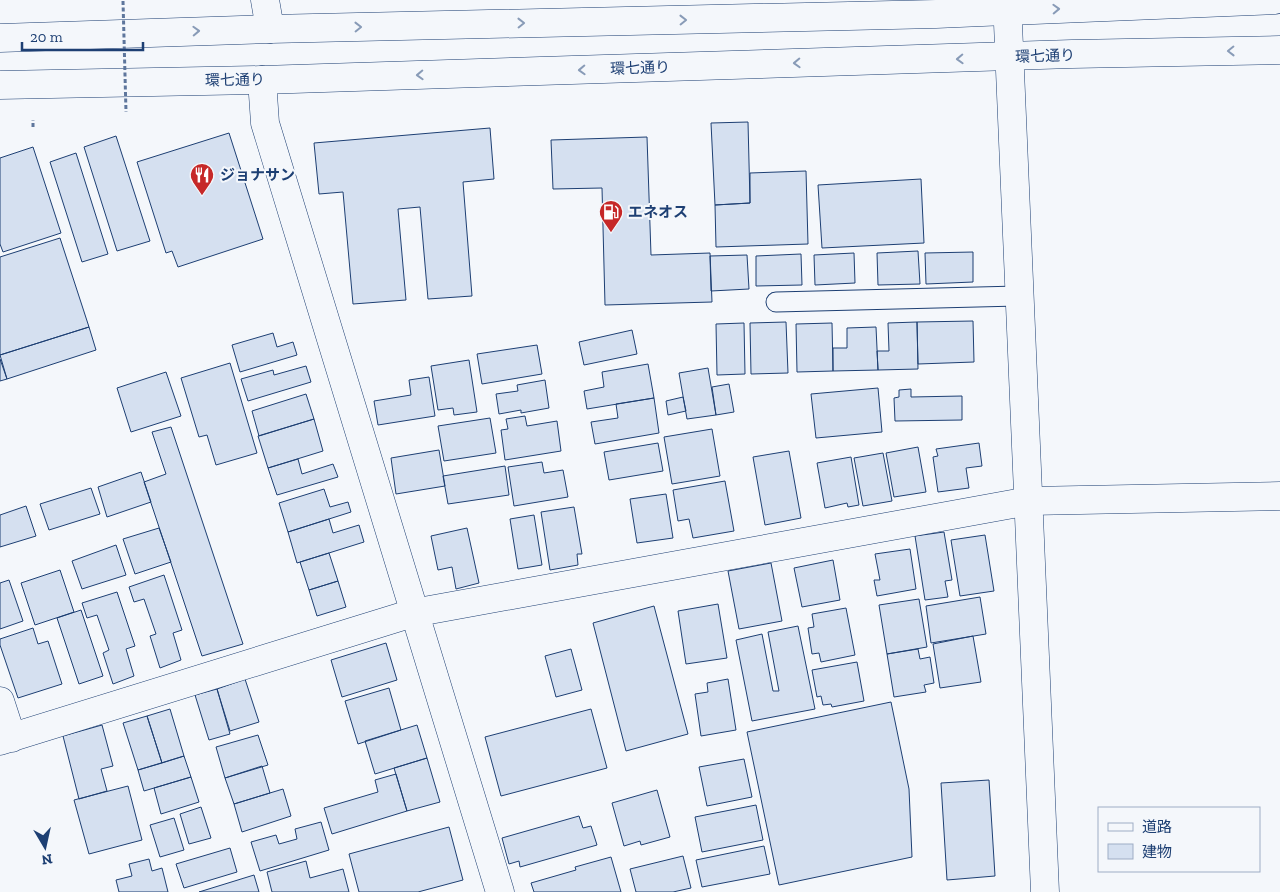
<svg xmlns="http://www.w3.org/2000/svg" width="1280" height="892" viewBox="0 0 1280 892" font-family="'Zilla Slab','Noto Sans JP',serif">
<style>
.building{fill:#d5e0f0;stroke:#1d3f73}
.lines{fill:none;stroke-linecap:round;stroke-linejoin:round}
.lane-casing{stroke:#1d3f73;stroke-width:21}
.street-casing{stroke:#1d3f73;stroke-width:29}
.secondary-casing{stroke:#1d3f73;stroke-width:29}
.primary-casing{stroke:#1d3f73;stroke-width:29}
.path{stroke:#5e769c;stroke-width:3;stroke-dasharray:4 2.5;stroke-linecap:butt}
.lane{stroke:#f4f7fb;stroke-width:19}
.street{stroke:#f4f7fb;stroke-width:28}
.secondary{stroke:#f4f7fb;stroke-width:28}
.primary{stroke:#f4f7fb;stroke-width:28}
.path-bridge{stroke:#5e769c;stroke-width:3;stroke-dasharray:4 2.5;stroke-linecap:butt}
.oneway{stroke:#889bb7}
.labels{text-anchor:middle;dominant-baseline:central;stroke-width:4;stroke-linejoin:round;paint-order:stroke}
.street-label{font-size:15px;fill:#1d3f73;stroke:#f4f7fb}
.poi-label{font-size:15px;font-weight:bold;fill:#1d3f73;stroke:#f4f7fb;text-anchor:start}
</style>
<rect width="100%" height="100%" fill="#f4f7fb"/>
<!-- building -->
<path class="building" d="M748,122L750,203L715,205L711,123Z
M490,128L494,179L463,182L472,296L428,299L420,207L398,209L406,300L353,304L343,192L319,194L314,143Z
M229,133L263,239L178,267L172,251L166,253L137,162Z
M116,136L150,241L117,251L84,147Z
M647,137L651,255L710,253L712,302L605,305L602,188L553,189L551,140Z
M33,147L61,233L3,252L0,244V158Z
M76,153L108,254L82,262L50,162Z
M806,171L808,244L716,247L715,205L750,203V173Z
M921,179L924,243L822,248L818,185Z
M60,238L89,327L0,355V257Z
M918,251L920,284L878,285L877,253Z
M973,252V282L926,284L925,253Z
M854,253L855,283L815,285L814,255Z
M801,254L802,285L756,286V256Z
M747,255L749,289L711,291L710,256Z
M973,321L974,362L918,364L917,322Z
M786,322L788,373L751,374L750,323Z
M917,322L918,369L878,370L877,351H889L888,323Z
M744,323L745,374L717,375L716,324Z
M832,323L833,371L797,372L796,324Z
M89,327L96,350L7,379L0,355Z
M876,327L878,370L833,371V348H847V328Z
M632,330L637,354L584,365L579,342Z
M273,333L277,347L293,342L297,355L240,372L232,345Z
M537,345L542,374L482,384L477,354Z
M0,359L7,379L0,381Z
M469,360L477,412L454,415L453,408L438,410L431,366Z
M230,363L257,453L216,465L207,435L199,437L181,378Z
M648,364L654,398L587,409L584,391L604,387L602,372Z
M306,366L311,382L248,401L241,379L273,370L274,375Z
M708,368L716,415L687,419L679,373Z
M166,372L181,416L131,432L117,388Z
M429,377L435,416L378,425L374,401L411,395L409,380Z
M545,380L549,408L521,413V410L499,414L496,394L518,391L517,385Z
M729,384L734,412L716,415L712,387Z
M878,388L882,432L816,438L811,394Z
M911,389V397L962,396V420L895,421L894,398L899,397V390Z
M306,394L314,419L259,436L252,411Z
M683,397L686,411L668,415L666,401Z
M654,398L659,433L595,444L591,422L618,418L616,404Z
M525,416L527,426L557,421L561,451L505,460L501,430L508,429L506,419Z
M490,418L496,453L444,461L438,426Z
M314,419L323,451L268,468L258,436Z
M171,427L243,644L202,656L144,482L166,474L152,432Z
M712,429L720,476L672,484L664,437Z
M658,443L663,471L609,480L604,452Z
M979,443L982,466L966,468L969,488L938,492L933,457L938,456L936,449Z
M918,447L926,492L894,497L886,453Z
M439,450L445,486L396,494L391,458Z
M789,451L801,518L765,525L753,457Z
M883,453L892,501L863,506L854,458Z
M851,457L859,505L848,507L847,503L825,508L817,463Z
M298,459L302,474L333,464L338,477L277,495L268,468Z
M542,462L544,473L563,470L568,497L514,506L508,467Z
M505,466L509,495L448,504L443,476Z
M141,472L151,502L107,517L98,487Z
M725,481L734,531L693,538L689,519L678,521L673,490Z
M91,488L100,514L49,530L40,504Z
M324,489L330,507L348,502L351,512L288,532L279,503Z
M666,494L673,538L637,543L630,499Z
M26,506L36,536L0,547V515Z
M574,507L582,554H577L578,565L550,570L541,512Z
M534,515L542,565L518,569L510,519Z
M329,519L333,533L359,525L364,542L297,563L288,532Z
M159,528L171,562L135,574L123,539Z
M467,528L479,583L456,589L452,567L438,570L431,536Z
M944,532L952,580L945,581L948,597L925,600L915,536Z
M985,535L994,591L960,596L951,540Z
M116,545L126,575L82,589L72,561Z
M910,549L916,589L877,596L874,580H880L875,554Z
M329,553L338,581L309,590L300,562Z
M833,560L840,600L802,607L794,568Z
M771,563L782,621L739,629L728,571Z
M60,570L74,612L35,625L21,583Z
M164,575L182,630L173,633L181,660L160,668L150,636L156,634L144,599L134,602L129,587Z
M9,580L23,621L0,629V583Z
M338,581L346,607L317,616L309,590Z
M117,592L135,646L126,649L134,676L113,684L103,653L109,650L97,615L87,618L82,603Z
M980,597L986,634L931,643L926,606Z
M919,599L927,647L887,654L879,605Z
M718,604L727,658L686,664L678,611Z
M654,606L688,734L626,751L593,623Z
M846,608L855,655L821,662L819,653L812,654L808,628L814,627L812,614Z
M81,610L103,676L79,684L57,618Z
M798,626L815,709L752,721L736,640L762,634L773,691H779L768,632Z
M33,628L38,644L48,641L62,684L18,698L0,645V639Z
M973,636L981,682L940,688L933,644Z
M386,643L397,680L342,697L331,660Z
M571,649L582,690L556,697L545,656Z
M918,649L920,659L930,657L934,683L924,685L926,692L894,697L887,654Z
M857,662L864,701L832,707L831,704L823,705L821,696L817,697L812,670Z
M245,679L259,722L230,731L217,689Z
M728,679L736,730L701,736L695,694L708,692L707,683Z
M389,688L401,730L358,744L345,701Z
M217,689L230,734L209,740L195,695Z
M891,702L909,789L912,857L779,885L747,732Z
M170,709L184,756L162,763L147,716Z
M591,709L607,768L501,796L485,737Z
M147,716L162,763L138,770L123,723Z
M102,725L113,766L101,769L107,791L79,799L63,736Z
M417,725L427,758L375,774L365,741Z
M258,735L268,765L225,778L216,747Z
M184,756L191,777L144,791L138,770Z
M427,758L440,802L407,811L394,768Z
M744,759L752,797L707,806L699,767Z
M262,766L270,793L234,804L225,778Z
M396,774L407,811L332,834L324,808L378,792L375,780Z
M191,777L199,802L161,814L154,788Z
M989,780L995,876L947,880L941,783Z
M128,786L142,840L89,854L74,800Z
M283,789L291,816L242,832L234,804Z
M657,790L670,837L641,845L640,841L624,846L612,803Z
M756,805L763,840L702,852L695,817Z
M201,807L211,838L189,844L180,814Z
M579,816L583,828L591,826L597,845L520,867L519,861L509,864L502,838Z
M174,818L184,850L160,857L150,825Z
M321,822L329,850L260,871L251,842L276,835L279,844L297,839L295,829Z
M449,827L463,880L418,892H359L349,854Z
M764,846L770,874L702,887L696,860Z
M230,848L237,872L184,888L176,864Z
M683,856L691,888L673,892H636L630,869Z
M611,857L621,892H534L531,883L576,870L575,867Z
M149,859L152,871L162,868L168,892H119L116,880L132,876L129,864Z
M306,861L310,878L343,869L349,892H272L267,872Z
M254,875L259,892H199Z"/>
<g class="lines">
<!-- lane casing -->
<g class="lane-casing">
<path id="lane" d="M776,302L1018,296"/>
</g>
<!-- street casing -->
<g class="street-casing">
<path id="street" d="M265,0L270,29
M262,80L265,123L500,892
M0,701L12,738
M0,741L413,613L1029,501L1280,496"/>
</g>
<!-- secondary casing -->
<g class="secondary-casing">
<path id="secondary" d="M1007,0L1045,892"/>
</g>
<!-- primary casing -->
<g class="primary-casing">
<path id="primary" d="M0,38L270,29L936,14L1275,0
M0,85L262,80L1072,54L1280,50"/>
</g>
<!-- path -->
<path class="path" d="M33,127V120"/>
<!-- lane -->
<use href="#lane" class="lane"/>
<!-- street -->
<use href="#street" class="street"/>
<!-- secondary -->
<use href="#secondary" class="secondary"/>
<!-- primary -->
<use href="#primary" class="primary"/>
<!-- path-bridge -->
<path class="path-bridge" d="M123,1L126,112"/>
</g>
<!-- one-way arrows -->
<defs><path id="oneway-chevron" d="M-2-3.5L2.5 0L-2 3.5" fill="none" stroke-width="1.6" stroke-linecap="round" stroke-linejoin="round" transform="scale(1.25)"/></defs>
<g class="oneway">
<use href="#oneway-chevron" transform="translate(1056 9) rotate(-2)"/>
<use href="#oneway-chevron" transform="translate(683 20) rotate(-1)"/>
<use href="#oneway-chevron" transform="translate(521 23) rotate(-1)"/>
<use href="#oneway-chevron" transform="translate(358 27) rotate(-1)"/>
<use href="#oneway-chevron" transform="translate(196 31) rotate(-2)"/>
<use href="#oneway-chevron" transform="translate(1231 51) rotate(179)"/>
<use href="#oneway-chevron" transform="translate(960 59) rotate(178)"/>
<use href="#oneway-chevron" transform="translate(797 63) rotate(178)"/>
<use href="#oneway-chevron" transform="translate(582 70) rotate(178)"/>
<use href="#oneway-chevron" transform="translate(420 75) rotate(178)"/>
</g>
<!-- icons -->
<defs>
<g id="restaurant-pin" transform="scale(1.25)"><path d="M0 17L-7.5 6A9.5 9.5 0 1 1 7.5 6Z" fill="#c62828" stroke="#f4f7fb"/><path d="M-5-6h1v4h1v-4h1v4h1v-4h1v5L-1.5 .5V6h-2V.5L-5-1ZM5-6V6H3V1.5H1.5Q1.5-4 5-6Z" fill="#fff"/></g>
<g id="fuel-pin" transform="scale(1.25)"><path d="M0 17L-7.5 6A9.5 9.5 0 1 1 7.5 6Z" fill="#c62828" stroke="#f4f7fb"/><path d="M-5.5-6h7V0h2V4h1.3V-2.5L3-4.5l.8-.8L6-3V5H2.5V1h-1V6h-7ZM-4.2-4.7v3.2H.2V-4.7Z" fill="#fff"/></g>
</defs>
<g fill-rule="evenodd">
<use href="#restaurant-pin" x="202" y="175"/>
<use href="#fuel-pin" x="611" y="212"/>
</g>
<g class="labels">
<!-- street labels -->
<g class="street-label">
<text transform="translate(1045 56) rotate(-2)">環七通り</text>
<text transform="translate(640 68) rotate(-2)">環七通り</text>
<text transform="translate(235 80) rotate(-1)">環七通り</text>
</g>
<!-- poi labels -->
<g class="poi-label">
<text x="220" y="175">ジョナサン</text>
<text x="628" y="212">エネオス</text>
</g>
</g>
<!-- legend -->
<rect x="1098" y="807" width="162" height="65" fill="#f4f7fb" stroke="#9eadc5"/>
<rect x="1108" y="823" width="25" height="8" fill="#f4f7fb" stroke="#9eadc5"/>
<text x="1142" y="832" font-size="15" fill="#1d3f73">道路</text>
<rect x="1108" y="844" width="25" height="15" fill="#d5e0f0" stroke="#9eadc5"/>
<text x="1142" y="857" font-size="15" fill="#1d3f73">建物</text>
<!-- north arrow -->
<g transform="translate(45 847) rotate(171)" stroke="#f4f7fb" stroke-width="4" paint-order="stroke">
<path d="M0-4L9 19L0 12L-9 19Z" fill="#1d3f73"/>
<text y="-8" font-size="14" font-weight="bold" text-anchor="middle" fill="#1d3f73">N</text>
</g>
<!-- scale -->
<path d="M22 42v8h121v-8" fill="none" stroke="#1d3f73" stroke-width="2.5"/>
<text x="30" y="42" font-size="15" fill="#1d3f73" stroke="#f4f7fb" stroke-width="4" paint-order="stroke">20 m</text>
</svg>
